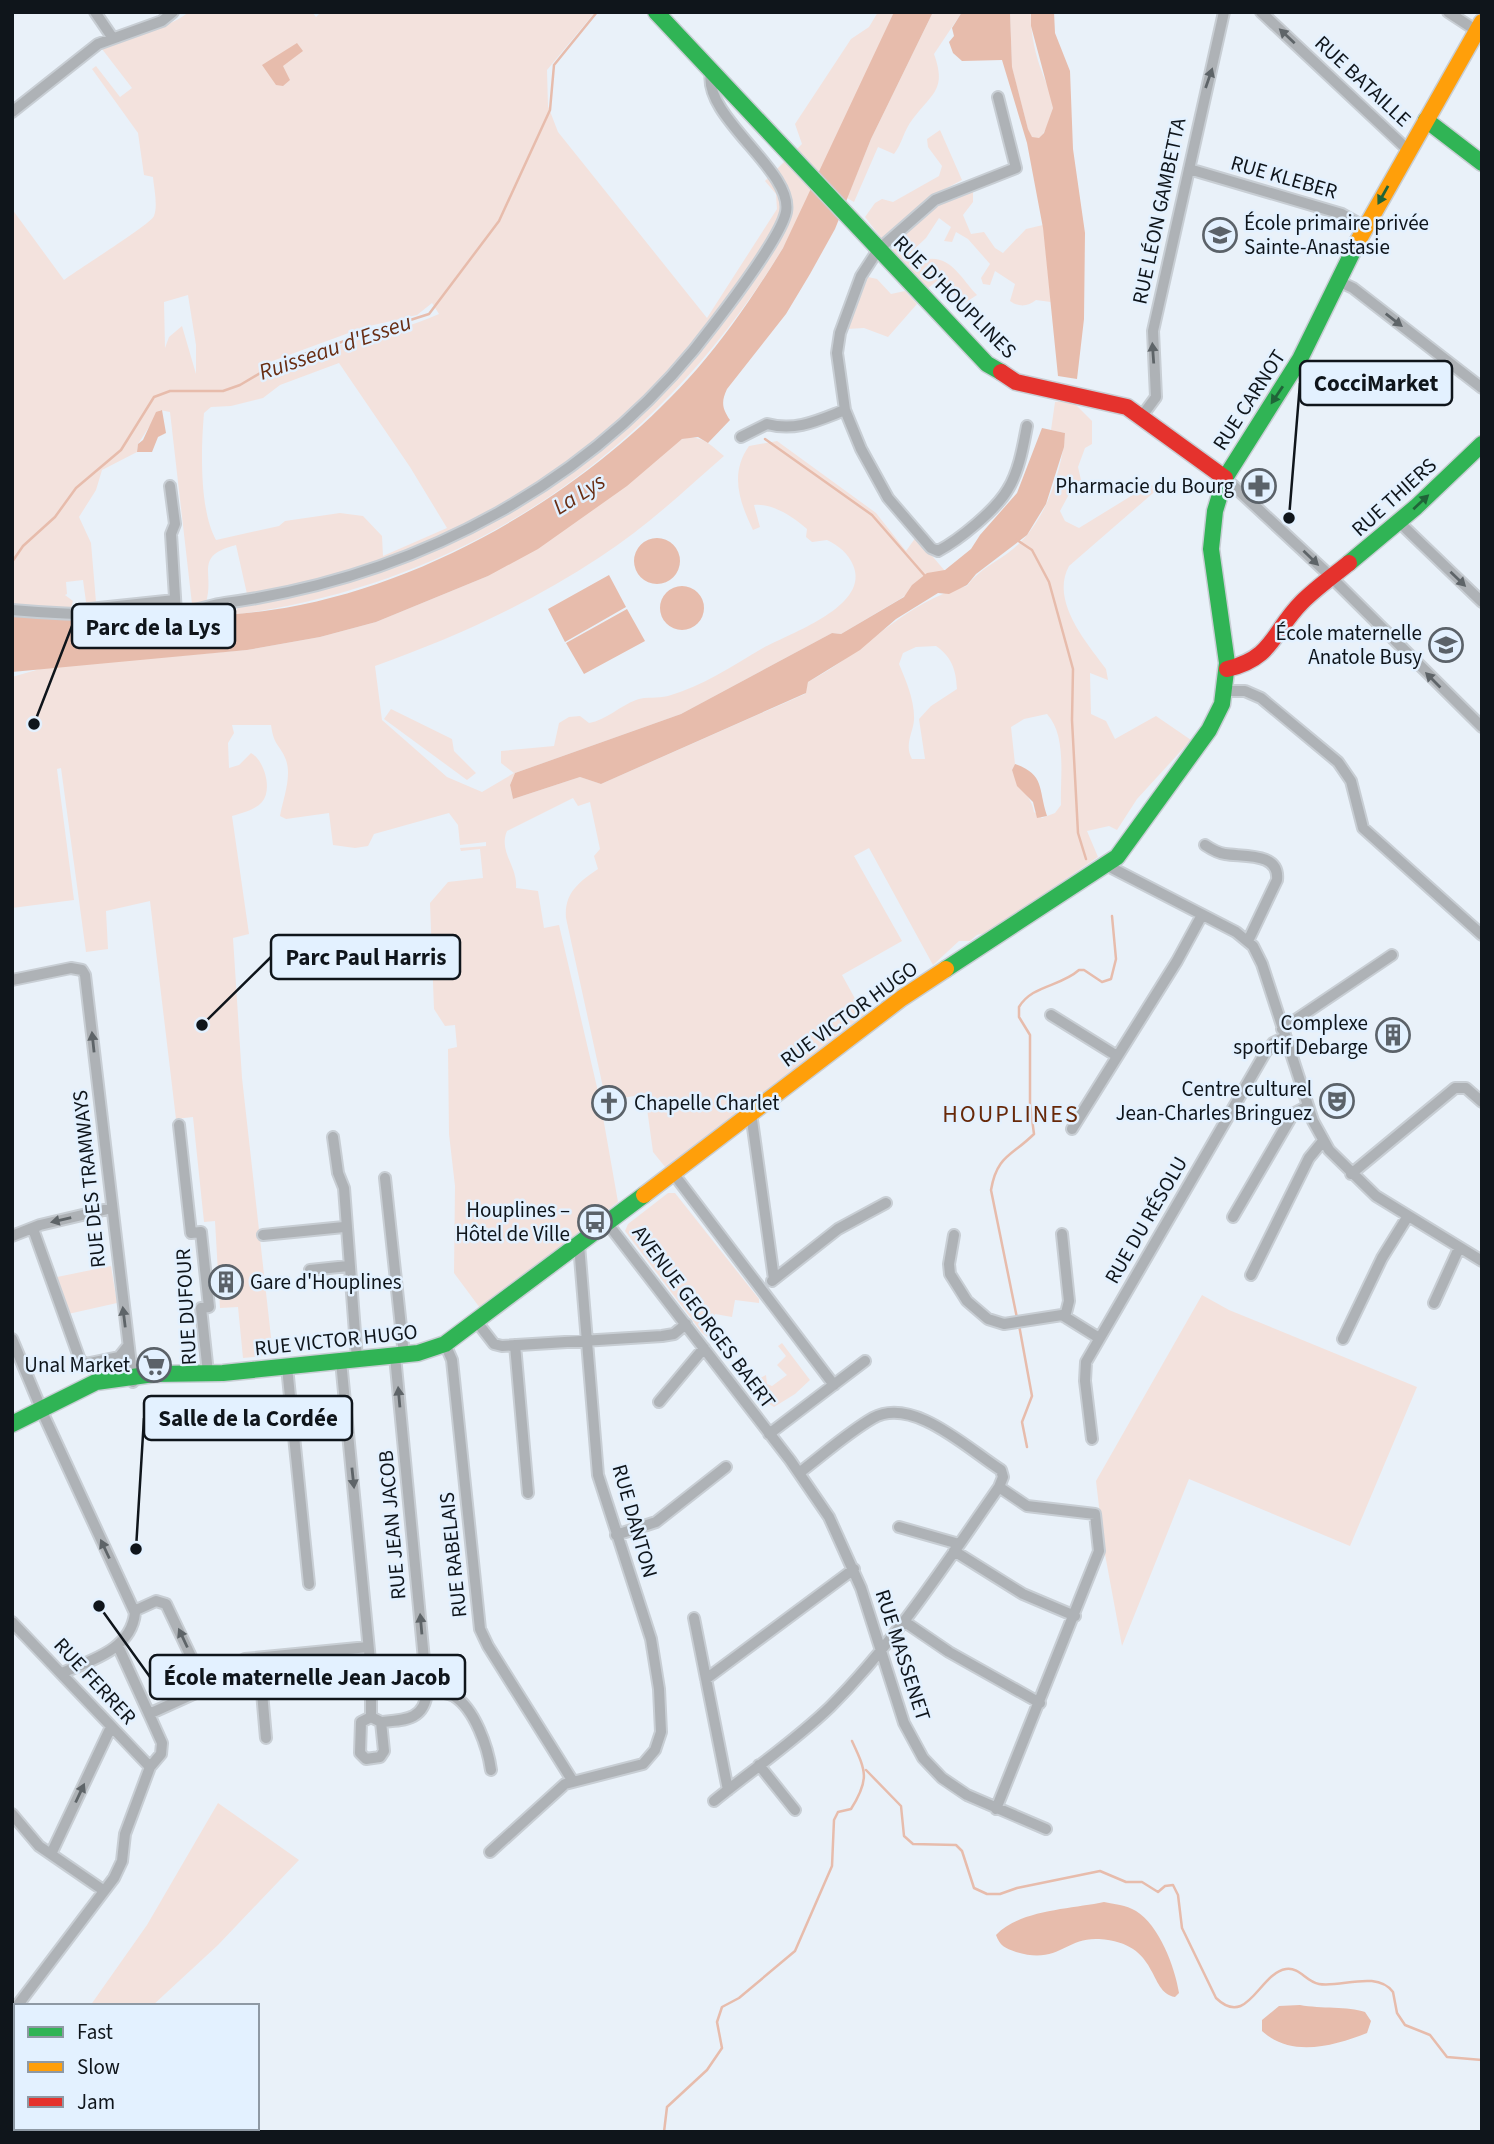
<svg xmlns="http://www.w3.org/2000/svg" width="1494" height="2144" viewBox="0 0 1494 2144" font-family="'Source Sans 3',sans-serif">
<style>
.green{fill:#f3e2dd;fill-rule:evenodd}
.water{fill:#e7bcac}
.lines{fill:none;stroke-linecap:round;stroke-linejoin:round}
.stream{stroke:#e7bcac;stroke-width:2.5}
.street-casing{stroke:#c8ced4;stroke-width:14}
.fast-casing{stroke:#c8ced4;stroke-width:19}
.slow-casing{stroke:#c8ced4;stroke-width:19}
.jam-casing{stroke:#c8ced4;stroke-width:19}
.street{stroke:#aeb2b6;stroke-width:10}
.fast{stroke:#30b455;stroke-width:16}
.slow{stroke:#ff9f0a;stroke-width:16}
.jam{stroke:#e5322d;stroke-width:16}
.oneway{fill:#5e6468}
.oneway2{fill:#206438}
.labels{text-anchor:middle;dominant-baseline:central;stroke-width:5;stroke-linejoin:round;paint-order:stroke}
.street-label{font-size:21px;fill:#0f151b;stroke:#e3f1ff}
.poi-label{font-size:21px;fill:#0f151b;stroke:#e3f1ff;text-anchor:end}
.water-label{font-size:23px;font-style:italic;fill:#692e14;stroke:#e3f1ff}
.quarter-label{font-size:24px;letter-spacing:2px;fill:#682909;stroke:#e3f1ff}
.leader{fill:none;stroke:#0f151b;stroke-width:2.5}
.callout-dot{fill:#0f151b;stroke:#e3f1ff;stroke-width:2.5}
.callout{fill:#e3f1ff;stroke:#0f151b;stroke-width:2.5}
.callout-label{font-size:23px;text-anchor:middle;font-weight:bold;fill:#0f151b}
</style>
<rect width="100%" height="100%" fill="#e9f1f9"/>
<!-- green -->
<path class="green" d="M189,12H312L316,17L321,12H595L547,70L548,106L558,132L707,318L777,209L776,194L765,181L802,144L795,124L851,39L869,27L878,12H894C868,70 842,128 814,185C804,207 794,231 781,251C658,452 468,584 233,615L247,594L236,545C193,556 215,573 206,602L192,604L170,412L160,410L138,444L137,452L102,470L96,490L79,517L91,543L96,602H86L83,580L66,582L67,594L65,595L73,601L70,611L12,605V209L64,280C77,270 151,224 154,216C158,205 154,189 153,177L144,175L138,133L92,69L96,66L120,97L132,88L102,49C130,33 163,32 189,12ZM188,295L196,345V374L182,326L169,337L165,348L164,302ZM432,303L439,314C385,338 325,343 271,370L267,363L365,327L417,315ZM339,363L410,467L447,528L383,556L382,536L363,516L340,513L285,521L279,526L216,540C199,509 201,448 204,413L211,407L231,406L263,398L280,385Z
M933,12H962L934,54C947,90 932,93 912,120C904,130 902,144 894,154L878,147L854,202L847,198L871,139Z
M1010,12H1031C1030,31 1035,54 1042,72C1045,83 1055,96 1053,108C1052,116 1045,133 1040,138H1032L1028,129L1012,68Z
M940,130L962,180L928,198L882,239L865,217L875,203L882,199L893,202L939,176L942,166L928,147L927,139Z
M973,190V202L963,215L971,234L984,232L995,248L1003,253L1026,229L1043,225L1051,302L1036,300C1028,307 1018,307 1010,301L1015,284L995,271L990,285L983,284L981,278L990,264L968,239L956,232L952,242L944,241L951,227L939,218L926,238L911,252L914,263C948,248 958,275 977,295L963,304L939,279L926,290L892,254C898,221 945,202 973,190Z
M868,277L877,279L891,294L905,291L917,304L888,337L864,328L847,329Z
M1063,401L1073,402L1092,421V444L1085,448L1078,467L1081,480L1074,485L1060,511L1065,521L1079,528L1149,485L1160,487L1069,566C1050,601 1086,642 1106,669L1108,680L1090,673L1091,714L1106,721L1115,739L1156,716L1191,740L1137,799L1117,830L1109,826L1087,831L1098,857L988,932L977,935L970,941H959L933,965L869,848L854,856L902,941L842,975L864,1015L666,1168L653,1152L645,1094L606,1101L566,918C564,893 579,882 598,869L594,856L600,849L590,802L578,806L573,798L507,831C498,852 518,866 516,888L538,891L544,928L559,925L600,1100L618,1202L480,1308L454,1273L455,1186L449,1134L448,1049L457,1047L455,1025L445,1026L434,1009L430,903L448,882L483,878L480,849L461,851L460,848L486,846V842L460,845L458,825L449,813L374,834L368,846L355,848L333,845L329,813L286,819L280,816C283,799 292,777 286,760C280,744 274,747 271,725H232L234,733L228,743L229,768L239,765L251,753C264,760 273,789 262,802C255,810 242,813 232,816L249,934L233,938L242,1078L273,1355L243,1358L238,1307L220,1308L215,1221L204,1222L193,1117L176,1119L150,901L106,911L108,949L86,952L61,768L57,769L74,900L12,908V677L47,667L247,650L320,637L376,622L488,576L682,439C700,433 711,445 724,456C684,491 645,528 600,557C531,603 453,638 375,666L382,720L447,777L482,792L514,773L501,763V751L554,746L559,723L569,717L580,716L589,723C606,720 620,706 636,700C647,696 657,699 668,696C703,686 732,666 763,648C790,633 871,606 853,565C848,553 839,546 827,540L812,542L806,537L807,529C793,517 773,503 754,505L760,527L753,530C740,503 729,474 749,446L777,441L876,513L906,551L916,537L945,571C910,576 922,585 900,599C880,611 861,622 841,634L832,633L681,714L515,773L510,785L513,799L580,777L601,784L805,694L808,682C864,653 905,601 967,586C979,569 997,562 1013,549C1045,523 1062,472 1065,433L1051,430L1055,402ZM936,646C952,657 956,670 957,689L931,706L919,719L925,759H912C904,745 913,733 914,720C915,701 906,681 899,664L903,653L916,647ZM1047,714C1067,736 1060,776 1061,805L1055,813L1042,818L1034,812C1032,797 1017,786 1012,770L1015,764L1011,727L1024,719Z
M391,709L452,739L454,751L476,773L467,780L384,719Z
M668,1193H675L759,1299V1303L735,1300L732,1317L715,1314L709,1338L702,1333L625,1231L628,1224Z
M111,1266L117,1303L68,1314L57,1277Z
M1202,1295L1229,1310L1417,1387L1350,1546L1189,1479L1122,1646L1104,1549L1096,1481Z
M782,1343L810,1380L795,1394L774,1407L763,1400L752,1382L766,1375L767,1384L772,1386L787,1375L777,1365L786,1356L778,1346Z
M218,1803L299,1860L218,1945L152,2006H90L147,1925Z"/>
<!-- water -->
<path class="water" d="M894,12H933L871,139L835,229L810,274L786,314L727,389C721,402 722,408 730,420L708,443L698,437L682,439L627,486L538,549L488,576L376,622L320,637L247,650L12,672V614C99,618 185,623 271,610C429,587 593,488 697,369C730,331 757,290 783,248Z
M962,12H1010L1012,67L1028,129L1032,137L1039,138L1044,133L1053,108L1031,26V12H1054L1055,33L1070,71L1073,149L1085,233L1084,319L1077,379L1058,376L1043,228L1027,143L1002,60L962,61L953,53L949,42L954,36L952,28Z
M297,43L303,51L283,66L290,80L283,86L276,85L262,65Z
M162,410L166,433L158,437L152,452H137L138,444L143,440L156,412Z
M1042,428L1065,433L1064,447L1046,504L1027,535L976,574L967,585L949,594L938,593L896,619L860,650L808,682L806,693L601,784L580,777L513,799L510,785L515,773L681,714L832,633L841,634L904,597L912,585L927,573L945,570L971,549L980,535L1017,493Z
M634 561a23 23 0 1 1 46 0a23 23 0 1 1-46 0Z
M609,575L626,607L565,642L548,609Z
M660 608a22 22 0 1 1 44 0a22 22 0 1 1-44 0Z
M627,609L645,641L584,674L566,643Z
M1015,764C1045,775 1038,788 1047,816L1037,818L1033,802L1017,786L1012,770Z
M1104,1902C1114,1904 1126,1905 1136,1911C1159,1925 1175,1967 1179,1993L1175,1997C1147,1992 1161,1943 1099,1939C1065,1937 1059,1965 1016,1952C1005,1948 1000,1946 996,1935C1019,1910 1071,1909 1104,1902Z
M1300,2005C1321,2009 1348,2006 1365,2012L1371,2021L1367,2033C1334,2046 1291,2058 1262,2031V2020L1279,2006Z"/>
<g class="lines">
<!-- stream -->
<path class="stream" d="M765,439L872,515L926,577
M1017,540L1032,550L1049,582L1073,669L1072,720L1078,833L1086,859
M12,562L23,546L55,517L76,488L121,450L154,397L170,391H223L240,385L279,362L429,314L499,221L550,110L554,65L597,12
M1017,1318L991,1190C997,1155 1012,1156 1034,1134L1030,1104V1035L1019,1017V1007C1032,985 1060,987 1079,970H1084L1102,982L1111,979L1116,959L1112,916
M1019,1325L1032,1396L1022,1422L1027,1447
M866,1770L901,1806L904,1836L913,1844L956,1845L962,1851L974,1888L987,1894H1000L1017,1888L1100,1871L1126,1882H1142L1158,1892L1165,1886L1173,1885L1178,1895L1182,1928L1216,1998C1248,2029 1259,1973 1286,1969C1300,1967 1306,1982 1319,1984C1341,1988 1376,1970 1393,1992L1397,2013L1405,2025L1430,2035L1447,2057L1482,2060
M664,2132L667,2107L707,2070L722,2048L717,2022L722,2007L739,1998L795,1951L832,1866L834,1820L838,1812L851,1809C870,1779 866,1771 852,1741"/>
<!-- street casing -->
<g class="street-casing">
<path id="street" d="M95,12L112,37
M1261,12L1408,150
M1448,12L1477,31
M998,97L1016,168L935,200L878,250L861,276L840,333L837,353L845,410L861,449L888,498L931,548L938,551C959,540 996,510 1008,489C1019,471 1023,447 1027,426
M12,112L98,44L162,21L173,12
M1189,169L1342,214L1365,227
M1338,281L1353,288L1482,388
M1142,416L1156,397L1153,331L1224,12
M741,437L767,424C796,432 819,420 845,410
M1225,478L1325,571L1482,727
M170,486L175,524L171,534L176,613
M1399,522L1482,602
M12,610C69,615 125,617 182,612C197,611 210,605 225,603C418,577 598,481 715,323C732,301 781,236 786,212C794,171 702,117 711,72
M80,610L175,600
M1225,691H1245L1261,698L1338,762L1351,781L1363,828L1482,935
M1205,845C1211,849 1217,853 1225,854C1243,857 1280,852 1277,880L1248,941
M1108,866L1236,932L1253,946L1262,964L1313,1121L1329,1150L1376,1196L1482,1261
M12,980L71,968L82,970L85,975L133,1382
M1051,1015L1117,1056
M1282,1029L1392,955
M751,1113L774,1279
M179,1125L191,1233L201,1232L209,1307L201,1308L208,1373
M1072,1129L1177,961L1202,915
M333,1137L338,1173L344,1188L357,1359
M673,1173L834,1385
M1351,1174L1455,1088H1466L1482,1102
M385,1178L404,1355
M1233,1217L1293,1114L1308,1106
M608,1224L790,1460L829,1517L861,1588L904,1723L923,1758L942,1778L967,1795L1046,1829
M33,1229L80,1360L85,1364L119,1357L127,1347
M1062,1234L1069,1301L1065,1317
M263,1235L344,1227
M954,1235L949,1264L950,1274L967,1301L988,1319L1004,1324L1062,1315L1099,1338
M12,1236L40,1225L112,1208
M310,1270L348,1266
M1251,1275L1309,1158L1323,1141
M772,1281L838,1229L886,1203
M1434,1303L1459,1248
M477,1322L494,1344L502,1346L662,1336L674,1334L686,1324
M12,1339L45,1418L135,1613C131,1650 91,1660 62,1673
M1343,1339L1382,1258L1408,1216
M445,1344L452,1360L480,1629L488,1646L572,1780
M515,1345L528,1493
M341,1361L371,1671V1717
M287,1367L309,1584
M659,1402L704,1348
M769,1434L865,1361
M1092,1439L1085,1381L1086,1362L1265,1053L1273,1043L1285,1037
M899,1527L959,1544
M616,1535L656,1522L726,1467
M954,1551L1023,1594L1075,1616
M694,1618L728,1790
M12,1622L150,1767
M905,1622L949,1652L1040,1703
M118,1646L149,1714L202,1690L204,1684L166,1604L156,1601L134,1611
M259,1658L266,1738
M706,1679L854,1569
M203,1680L245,1659L368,1647
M427,1691C436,1692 446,1692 454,1696C475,1709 488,1748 491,1770
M371,1717L381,1722L384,1751L380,1757L366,1759L360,1753L361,1722Z
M381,1722C405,1720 425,1720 427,1691L395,1356
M759,1765L795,1810
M714,1801C752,1770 795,1741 830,1707C896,1641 946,1563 999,1487L1003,1477L1001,1470C968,1449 913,1396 873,1418C847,1433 823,1455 799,1473
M996,1809L1099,1551L1095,1514L1027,1506L999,1487
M12,1814L39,1846L103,1890
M490,1852L565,1784L643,1764L655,1750L661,1732L659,1689L651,1639L598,1475L579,1245
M51,1854L111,1727
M17,2006L114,1878L122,1861L125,1834L150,1767L161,1754L162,1743L149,1714"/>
</g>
<!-- fast casing -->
<g class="fast-casing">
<path id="fast" d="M656,12L987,364L1001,372
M1426,120L1482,163
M1349,563L1416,507L1482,444
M946,969L1117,857L1209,730L1222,704L1227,663L1211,549L1215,511L1225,478L1300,359L1358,241
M12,1424L96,1382L154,1374L223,1373L418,1353L445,1344L644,1195"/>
</g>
<!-- slow casing -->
<g class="slow-casing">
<path id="slow" d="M1358,241L1482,22
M644,1195L902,998L946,969"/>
</g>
<!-- jam casing -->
<g class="jam-casing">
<path id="jam" d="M1001,372L1016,382L1127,407L1225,478
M1227,669C1274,658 1272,632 1302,602C1316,588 1333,576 1349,563"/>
</g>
<!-- street -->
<use href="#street" class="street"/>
<!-- fast -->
<use href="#fast" class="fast"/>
<!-- slow -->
<use href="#slow" class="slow"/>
<!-- jam -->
<use href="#jam" class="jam"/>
</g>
<!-- one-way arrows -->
<defs><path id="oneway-solid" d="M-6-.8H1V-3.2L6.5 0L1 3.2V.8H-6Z" transform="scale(1.75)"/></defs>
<g class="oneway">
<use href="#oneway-solid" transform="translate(1287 36) rotate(-137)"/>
<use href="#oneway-solid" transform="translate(1209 78) rotate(-71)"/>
<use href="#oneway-solid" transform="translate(1394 320) rotate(38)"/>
<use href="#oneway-solid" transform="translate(1153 353) rotate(-94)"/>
<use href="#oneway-solid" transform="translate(1311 558) rotate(44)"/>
<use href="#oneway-solid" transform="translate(1458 579) rotate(44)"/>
<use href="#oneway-solid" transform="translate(1433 680) rotate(-135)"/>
<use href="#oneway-solid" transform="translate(93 1042) rotate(-96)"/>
<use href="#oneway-solid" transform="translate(61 1220) rotate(167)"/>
<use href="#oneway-solid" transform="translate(124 1317) rotate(-97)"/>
<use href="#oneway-solid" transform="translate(399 1397) rotate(-95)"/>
<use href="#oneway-solid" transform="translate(353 1478) rotate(84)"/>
<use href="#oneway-solid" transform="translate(105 1549) rotate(-115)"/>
<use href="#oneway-solid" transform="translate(421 1624) rotate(-95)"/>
<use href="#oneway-solid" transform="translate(183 1638) rotate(-115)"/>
<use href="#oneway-solid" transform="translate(80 1793) rotate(-65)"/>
</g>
<g class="oneway2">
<use href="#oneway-solid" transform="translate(1383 195) rotate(119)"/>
<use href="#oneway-solid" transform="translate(1277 395) rotate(124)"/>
<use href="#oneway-solid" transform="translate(1421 502) rotate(-43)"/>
</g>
<!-- icons -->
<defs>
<g id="school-ring" transform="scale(1.75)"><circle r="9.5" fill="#e3f1ff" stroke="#5b6269" stroke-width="1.5"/><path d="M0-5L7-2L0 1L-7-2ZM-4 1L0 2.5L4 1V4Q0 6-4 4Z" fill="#5b6269"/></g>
<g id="pharmacy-ring" transform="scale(1.75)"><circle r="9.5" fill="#e3f1ff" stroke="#5b6269" stroke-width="1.5"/><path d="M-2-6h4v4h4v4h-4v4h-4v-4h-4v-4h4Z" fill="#5b6269"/></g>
<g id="building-ring" transform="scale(1.75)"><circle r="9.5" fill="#e3f1ff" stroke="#5b6269" stroke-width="1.5"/><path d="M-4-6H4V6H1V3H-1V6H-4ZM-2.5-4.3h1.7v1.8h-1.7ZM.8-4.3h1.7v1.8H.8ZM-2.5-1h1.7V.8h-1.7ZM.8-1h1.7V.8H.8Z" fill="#5b6269"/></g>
<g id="theatre-ring" transform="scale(1.75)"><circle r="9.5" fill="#e3f1ff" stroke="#5b6269" stroke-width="1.5"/><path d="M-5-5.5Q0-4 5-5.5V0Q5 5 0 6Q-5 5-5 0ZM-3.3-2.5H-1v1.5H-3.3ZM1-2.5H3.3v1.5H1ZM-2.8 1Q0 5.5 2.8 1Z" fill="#5b6269"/></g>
<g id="church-ring" transform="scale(1.75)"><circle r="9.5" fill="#e3f1ff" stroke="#5b6269" stroke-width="1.5"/><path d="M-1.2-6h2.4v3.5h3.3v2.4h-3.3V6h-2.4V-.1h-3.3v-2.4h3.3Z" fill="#5b6269"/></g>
<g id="bus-ring" transform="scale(1.75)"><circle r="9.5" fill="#e3f1ff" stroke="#5b6269" stroke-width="1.5"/><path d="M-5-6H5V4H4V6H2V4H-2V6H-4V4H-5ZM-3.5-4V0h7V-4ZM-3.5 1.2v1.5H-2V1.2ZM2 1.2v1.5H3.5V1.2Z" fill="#5b6269"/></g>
<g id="supermarket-ring" transform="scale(1.75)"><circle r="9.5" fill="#e3f1ff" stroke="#5b6269" stroke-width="1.5"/><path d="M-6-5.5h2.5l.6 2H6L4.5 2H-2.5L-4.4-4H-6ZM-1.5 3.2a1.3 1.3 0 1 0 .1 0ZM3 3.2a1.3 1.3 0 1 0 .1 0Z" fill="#5b6269"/></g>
</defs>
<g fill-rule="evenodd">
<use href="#school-ring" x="1220" y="235"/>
<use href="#pharmacy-ring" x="1259" y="486"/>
<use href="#school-ring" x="1446" y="645"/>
<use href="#building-ring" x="1393" y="1035"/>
<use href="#theatre-ring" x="1337" y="1101"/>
<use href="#church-ring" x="609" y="1103"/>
<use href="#bus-ring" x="595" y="1222"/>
<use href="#building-ring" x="226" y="1282"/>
<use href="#supermarket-ring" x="154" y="1365"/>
</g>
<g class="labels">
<!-- street labels -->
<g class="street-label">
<text transform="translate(1363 81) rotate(43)">RUE BATAILLE</text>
<text transform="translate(1284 177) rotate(16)">RUE KLEBER</text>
<text transform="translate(1159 211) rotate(-78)">RUE LÉON GAMBETTA</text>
<text transform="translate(955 297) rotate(45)">RUE D'HOUPLINES</text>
<text transform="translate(1249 400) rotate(-57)">RUE CARNOT</text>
<text transform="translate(1394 497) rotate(-42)">RUE THIERS</text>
<text transform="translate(849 1014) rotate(-36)">RUE VICTOR HUGO</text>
<text transform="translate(89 1179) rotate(-96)">RUE DES TRAMWAYS</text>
<text transform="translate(1146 1220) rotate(-60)">RUE DU RÉSOLU</text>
<text transform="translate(186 1307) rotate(-93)">RUE DUFOUR</text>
<text transform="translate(704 1317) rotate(53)">AVENUE GEORGES BAERT</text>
<text transform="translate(336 1340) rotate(-6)">RUE VICTOR HUGO</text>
<text transform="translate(635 1521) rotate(74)">RUE DANTON</text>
<text transform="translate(392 1525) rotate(-95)">RUE JEAN JACOB</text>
<text transform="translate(453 1555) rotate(-96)">RUE RABELAIS</text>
<text transform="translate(903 1655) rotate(72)">RUE MASSENET</text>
<text transform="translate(95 1681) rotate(47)">RUE FERRER</text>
</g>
<!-- poi labels -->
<g class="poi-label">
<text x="1244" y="223" text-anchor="start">École primaire privée<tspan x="1244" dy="24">Sainte-Anastasie</tspan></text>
<text x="1234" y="486">Pharmacie du Bourg</text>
<text x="1422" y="633">École maternelle<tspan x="1422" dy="24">Anatole Busy</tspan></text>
<text x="1368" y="1023">Complexe<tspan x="1368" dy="24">sportif Debarge</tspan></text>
<text x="1312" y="1089">Centre culturel<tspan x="1312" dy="24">Jean-Charles Bringuez</tspan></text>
<text x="634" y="1103" text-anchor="start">Chapelle Charlet</text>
<text x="570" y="1210">Houplines –<tspan x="570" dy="24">Hôtel de Ville</tspan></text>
<text x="250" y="1282" text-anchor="start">Gare d'Houplines</text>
<text x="130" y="1365">Unal Market</text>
</g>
<!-- water labels -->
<g class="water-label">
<text transform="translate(335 347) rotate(-19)">Ruisseau d'Esseu</text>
<text transform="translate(579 494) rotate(-32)">La Lys</text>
</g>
<!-- quarter labels -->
<g class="quarter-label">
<text x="1011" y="1114">HOUPLINES</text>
</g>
</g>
<!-- callouts -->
<path class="leader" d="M1289 518L1300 383M34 724L72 626M202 1025L271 957M136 1549L144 1418M99 1606L150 1677"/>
<g class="callout-dot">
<circle cx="1289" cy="518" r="7"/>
<circle cx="34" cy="724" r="7"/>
<circle cx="202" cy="1025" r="7"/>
<circle cx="136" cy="1549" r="7"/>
<circle cx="99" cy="1606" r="7"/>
</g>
<g class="callout">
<rect x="1300" y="361" width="152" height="44" rx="7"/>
<rect x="72" y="604" width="163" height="44" rx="7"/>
<rect x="271" y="935" width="189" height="44" rx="7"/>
<rect x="144" y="1396" width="208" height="44" rx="7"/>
<rect x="150" y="1655" width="315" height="44" rx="7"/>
</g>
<g class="callout-label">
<text x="1376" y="391">CocciMarket</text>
<text x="153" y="635">Parc de la Lys</text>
<text x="366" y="965">Parc Paul Harris</text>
<text x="248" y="1426">Salle de la Cordée</text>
<text x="307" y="1685">École maternelle Jean Jacob</text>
</g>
<!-- border -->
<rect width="1494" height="2144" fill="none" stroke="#0f151b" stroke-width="28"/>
<!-- legend -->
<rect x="14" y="2004" width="245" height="126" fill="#e3f1ff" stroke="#8e99a4" stroke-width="2"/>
<rect x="28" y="2027" width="35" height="10" fill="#30b455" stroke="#8e99a4" stroke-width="2"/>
<text x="77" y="2039" font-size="21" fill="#0f151b">Fast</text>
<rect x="28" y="2062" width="35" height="10" fill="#ff9f0a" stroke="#8e99a4" stroke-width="2"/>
<text x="77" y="2074" font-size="21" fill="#0f151b">Slow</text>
<rect x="28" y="2097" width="35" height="10" fill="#e5322d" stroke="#8e99a4" stroke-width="2"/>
<text x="77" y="2109" font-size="21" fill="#0f151b">Jam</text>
</svg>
